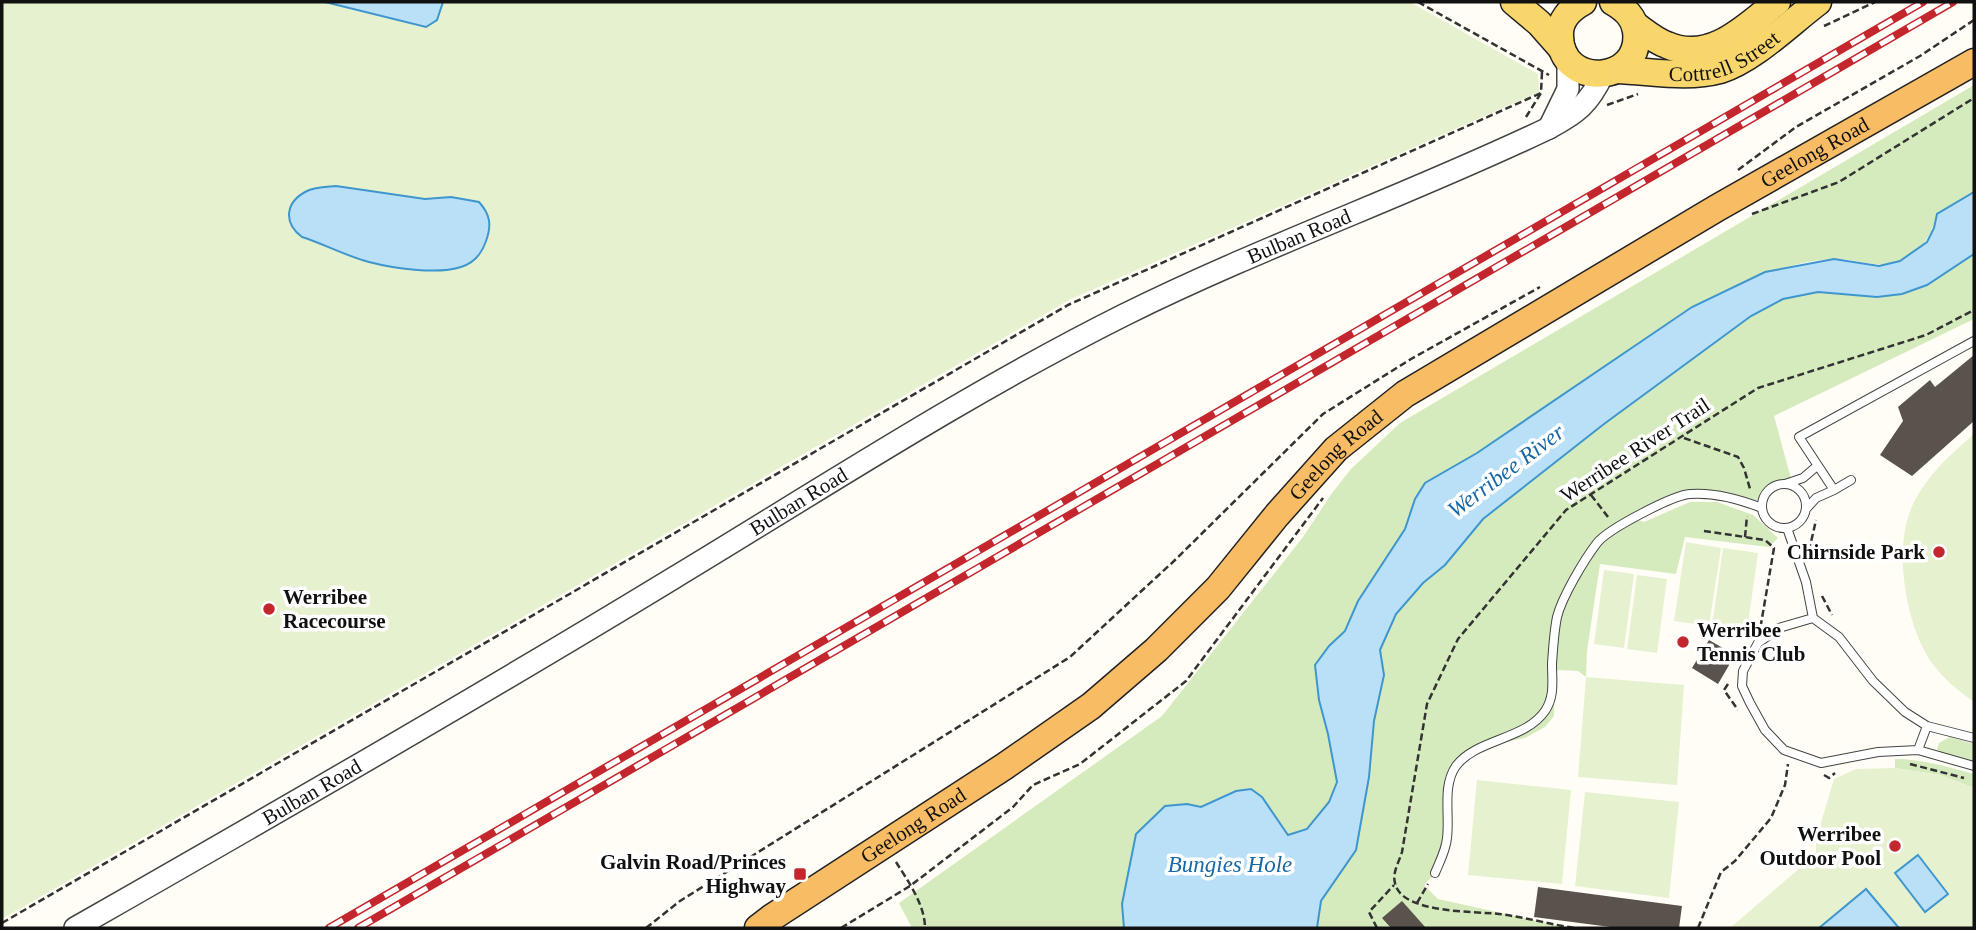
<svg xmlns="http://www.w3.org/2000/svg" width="1976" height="930" viewBox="0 0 1976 930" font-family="Georgia,serif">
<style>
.green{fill:#d5ebbd}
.pitch{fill:#e6f2cf}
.water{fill:#b9e0f7;stroke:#3f96cf;stroke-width:2}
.building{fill:#5a524d}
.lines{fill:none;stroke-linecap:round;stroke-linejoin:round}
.service-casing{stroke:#444;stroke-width:10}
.tertiary-casing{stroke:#444;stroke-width:24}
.primary-casing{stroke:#222;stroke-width:29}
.trunk-casing{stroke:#222;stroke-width:29}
.path{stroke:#333;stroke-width:2.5;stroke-dasharray:7 3.5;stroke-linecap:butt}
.service{stroke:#fff;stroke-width:8}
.tertiary{stroke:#fff;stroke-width:21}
.primary{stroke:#f9d66b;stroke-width:26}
.trunk{stroke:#f7bc64;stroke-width:26}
.rail-casing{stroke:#c4262e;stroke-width:8}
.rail{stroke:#fff;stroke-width:5;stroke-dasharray:16;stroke-linecap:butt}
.poi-dot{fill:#c4262e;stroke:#fff;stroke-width:2.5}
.labels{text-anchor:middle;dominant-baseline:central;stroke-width:7;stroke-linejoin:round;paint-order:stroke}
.street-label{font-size:21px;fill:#111;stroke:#fff}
.poi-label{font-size:21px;font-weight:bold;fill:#111;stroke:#fff;text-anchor:end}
.water-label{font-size:23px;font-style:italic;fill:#1768a6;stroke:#fff}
</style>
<rect width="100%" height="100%" fill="#fffdf5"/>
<!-- green -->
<path class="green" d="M1974,85V192L1937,214C1932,235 1920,255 1898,262C1877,269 1856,258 1834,259C1783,262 1737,284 1692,307L1477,453L1425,483L1415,499L1405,529L1358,601L1345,631L1329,646L1319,700L1328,734L1337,782L1329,802L1307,829L1288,835L1278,823L1236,791L1201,807L1187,804L1165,806L1136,834L1122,904L1124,928H912L899,903L1162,716L1303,537L1332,493L1351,469L1400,423Z
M1974,254V319L1774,416L1793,486C1779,485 1769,487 1763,501L1721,495L1688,494L1630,517L1644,522L1690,502H1717L1753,515L1778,538L1769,547L1685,537L1676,574L1600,564L1587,651L1586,677L1578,671L1557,670L1554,684V716L1545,727L1525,738L1491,745L1458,762L1447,789V840L1435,873L1424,885L1438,899L1569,928H1317L1321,901L1356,849L1369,777L1374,721L1384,675L1379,650L1396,614L1423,583L1445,565L1483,519L1604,424L1751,316L1783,299L1818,292L1927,285Z
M1950,737L1974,744V761L1941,753L1937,749L1939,743Z
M1895,759C1922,759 1948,767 1974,774V788L1940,775L1895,768Z"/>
<!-- pitch -->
<path class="pitch" d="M2,2H1410L1538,74L1539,92L1069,300L2,919Z
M1974,434V702C1958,691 1943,678 1931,662C1905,623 1892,545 1914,502C1928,474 1951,454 1974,434Z
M1686,542L1721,548L1709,626L1674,621Z
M1723,548L1758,553L1747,631L1712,626Z
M1604,570L1634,574L1624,648L1594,644Z
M1637,575L1667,579L1657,653L1627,649Z
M1586,677L1684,685L1677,785L1578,777Z
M1895,768L1940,775L1974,788V928H1730L1816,854V839L1834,779L1856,769Z
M1477,780L1571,790L1562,884L1468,875Z
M1585,792L1679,802L1669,898L1575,886Z"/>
<!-- water -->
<path class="water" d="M325,2H443L437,20L426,27Z
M336,186L425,199L451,197L479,202C490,214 492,225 486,241C482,253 474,263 461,267C437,275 392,268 369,262C346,256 324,244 302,237C283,223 285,202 307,191C315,187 326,187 336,186Z
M1974,192V254L1927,285L1902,294L1877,297L1818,292L1783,299L1751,316L1604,424L1483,519L1445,565L1423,583L1396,614L1380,650L1384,675L1374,721L1369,777L1356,850L1321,901L1317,928H1124L1122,904L1136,834L1165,806L1187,804L1201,807L1236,791L1251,789L1262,797L1288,835L1307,829L1329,802L1337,782L1328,734L1319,700L1315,665L1329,646L1345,631L1358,601L1405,529L1415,499L1425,483L1477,453L1692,307L1765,272L1834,259L1879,266L1900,261L1927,242L1934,228L1937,214Z
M1918,855L1948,894L1925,912L1895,873Z
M1866,889L1899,928H1819Z"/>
<!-- building -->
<path class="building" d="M1974,355V421L1912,476L1880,455L1903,421L1898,407L1930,380L1935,387Z
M1709,640L1735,655L1718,684L1692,668Z
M1538,887L1682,906L1679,928H1618L1534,917Z
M1402,901L1426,928H1391L1382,918Z"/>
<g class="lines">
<!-- service casing -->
<g class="service-casing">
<path id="service" d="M1851,480L1834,490L1799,437L1974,341
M1785,484L1803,478L1817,466
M1762 506a22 22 0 1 1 44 0a22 22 0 1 1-44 0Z
M1806,509L1816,498L1834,490
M1787,528L1806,582L1813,618L1839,637L1873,681L1905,712L1927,726L1918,750
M1813,618L1779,628L1758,643L1743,671L1742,686L1750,703L1765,730L1784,750L1821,763L1878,752L1918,750L1974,766
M1927,726L1974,738
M1435,873C1440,861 1446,850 1447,838C1450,814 1442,786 1456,766C1476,739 1525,740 1545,711C1555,696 1552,681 1552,664C1553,649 1554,632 1557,617C1562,597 1584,560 1597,543C1608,529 1673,495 1690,494C1715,492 1739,499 1762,508"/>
</g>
<!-- tertiary casing -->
<g class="tertiary-casing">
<g id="tertiary">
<path d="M1549,128L1568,89V61"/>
<path id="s1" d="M75,928C275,814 475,699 672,579C821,489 968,393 1124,315C1263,246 1409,195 1549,128C1577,113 1589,104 1603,74"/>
</g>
</g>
<!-- primary casing -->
<g class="primary-casing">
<g id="primary">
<path d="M1514,2L1539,23L1562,49"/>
<path d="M1583,2C1570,9 1559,21 1560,36C1561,90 1643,84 1636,31C1634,17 1625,9 1613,2"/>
<path d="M1635,25C1645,32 1655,41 1667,45C1710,64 1746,27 1777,2"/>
<path id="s2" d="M1616,70C1650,71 1687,79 1720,70C1753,60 1790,23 1818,2"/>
</g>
</g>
<!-- trunk casing -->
<g class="trunk-casing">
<g id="trunk">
<path id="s3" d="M758,928L771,918L1005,766L1091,706L1156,650L1218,588L1277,515L1336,449L1405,394L1717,208L1974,62"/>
</g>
</g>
<!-- path -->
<path class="path" d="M1418,2L1549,75
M1824,26L1875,2
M1607,105L1638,94
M1526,117L1541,93L1542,72
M1738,170L1796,127L1920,56L1974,20
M1752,214L1839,182L1974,98
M1684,438L1738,457L1744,468L1750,489
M1591,495L1608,517
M1704,531L1765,540L1774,548L1761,624
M1745,537L1747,516
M1809,551L1816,520
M1822,596L1832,615
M1728,684L1724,690L1738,710
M1910,764L1964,778
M1824,775L1829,778L1835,773
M896,862C908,881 925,905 925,928
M1417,903L1428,884
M2,923L1068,305L1541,93
M646,928L680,901L1070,657L1174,561L1323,414L1411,359L1540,287
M841,928L910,886L1013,807L1033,785L1080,764L1186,681L1323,498
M1377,928L1369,912L1394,885
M1574,928C1549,924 1524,917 1499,914C1475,911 1401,914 1395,883C1392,873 1399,862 1402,852L1427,704L1458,639L1566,510L1758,388L1926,335L1974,310
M1698,928L1721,872L1735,861L1771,818L1785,785L1788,764"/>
<!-- service -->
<use href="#service" class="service"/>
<!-- tertiary -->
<use href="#tertiary" class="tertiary"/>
<!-- primary -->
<use href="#primary" class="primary"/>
<!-- trunk -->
<use href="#trunk" class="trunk"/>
<!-- rail casing -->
<g class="rail-casing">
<path id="rail" d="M329,928L1923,2
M358,928L1953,2"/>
</g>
<!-- rail -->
<use href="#rail" class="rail"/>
</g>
<!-- markers -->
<g class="poi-dot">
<circle cx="1939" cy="552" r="7"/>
<circle cx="269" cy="609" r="7"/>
<circle cx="1683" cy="642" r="7"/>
<circle cx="1895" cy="846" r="7"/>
<rect x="793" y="867" width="14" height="14" rx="3.5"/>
</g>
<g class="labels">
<!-- street labels -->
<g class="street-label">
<text stroke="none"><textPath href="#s2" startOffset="112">Cottrell Street</textPath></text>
<text stroke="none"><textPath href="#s3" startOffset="1320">Geelong Road</textPath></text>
<text stroke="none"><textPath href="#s1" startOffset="1407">Bulban Road</textPath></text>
<text transform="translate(1635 450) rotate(-33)">Werribee River Trail</text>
<text stroke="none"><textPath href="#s3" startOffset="752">Geelong Road</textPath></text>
<text stroke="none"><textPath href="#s1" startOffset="840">Bulban Road</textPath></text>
<text stroke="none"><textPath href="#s1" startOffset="273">Bulban Road</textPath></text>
<text stroke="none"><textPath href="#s3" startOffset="186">Geelong Road</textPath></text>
</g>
<!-- poi labels -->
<g class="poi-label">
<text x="1925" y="552">Chirnside Park</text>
<text x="283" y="597" text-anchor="start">Werribee<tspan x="283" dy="24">Racecourse</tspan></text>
<text x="1697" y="630" text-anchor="start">Werribee<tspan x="1697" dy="24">Tennis Club</tspan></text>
<text x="1881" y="834">Werribee<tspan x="1881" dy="24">Outdoor Pool</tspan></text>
<text x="786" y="862">Galvin Road/Princes<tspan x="786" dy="24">Highway</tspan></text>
</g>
<!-- water labels -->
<g class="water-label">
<text transform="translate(1506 471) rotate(-37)">Werribee River</text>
<text x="1230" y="864">Bungies Hole</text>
</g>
</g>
<!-- border -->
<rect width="1976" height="930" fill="none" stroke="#111111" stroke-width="7"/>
</svg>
